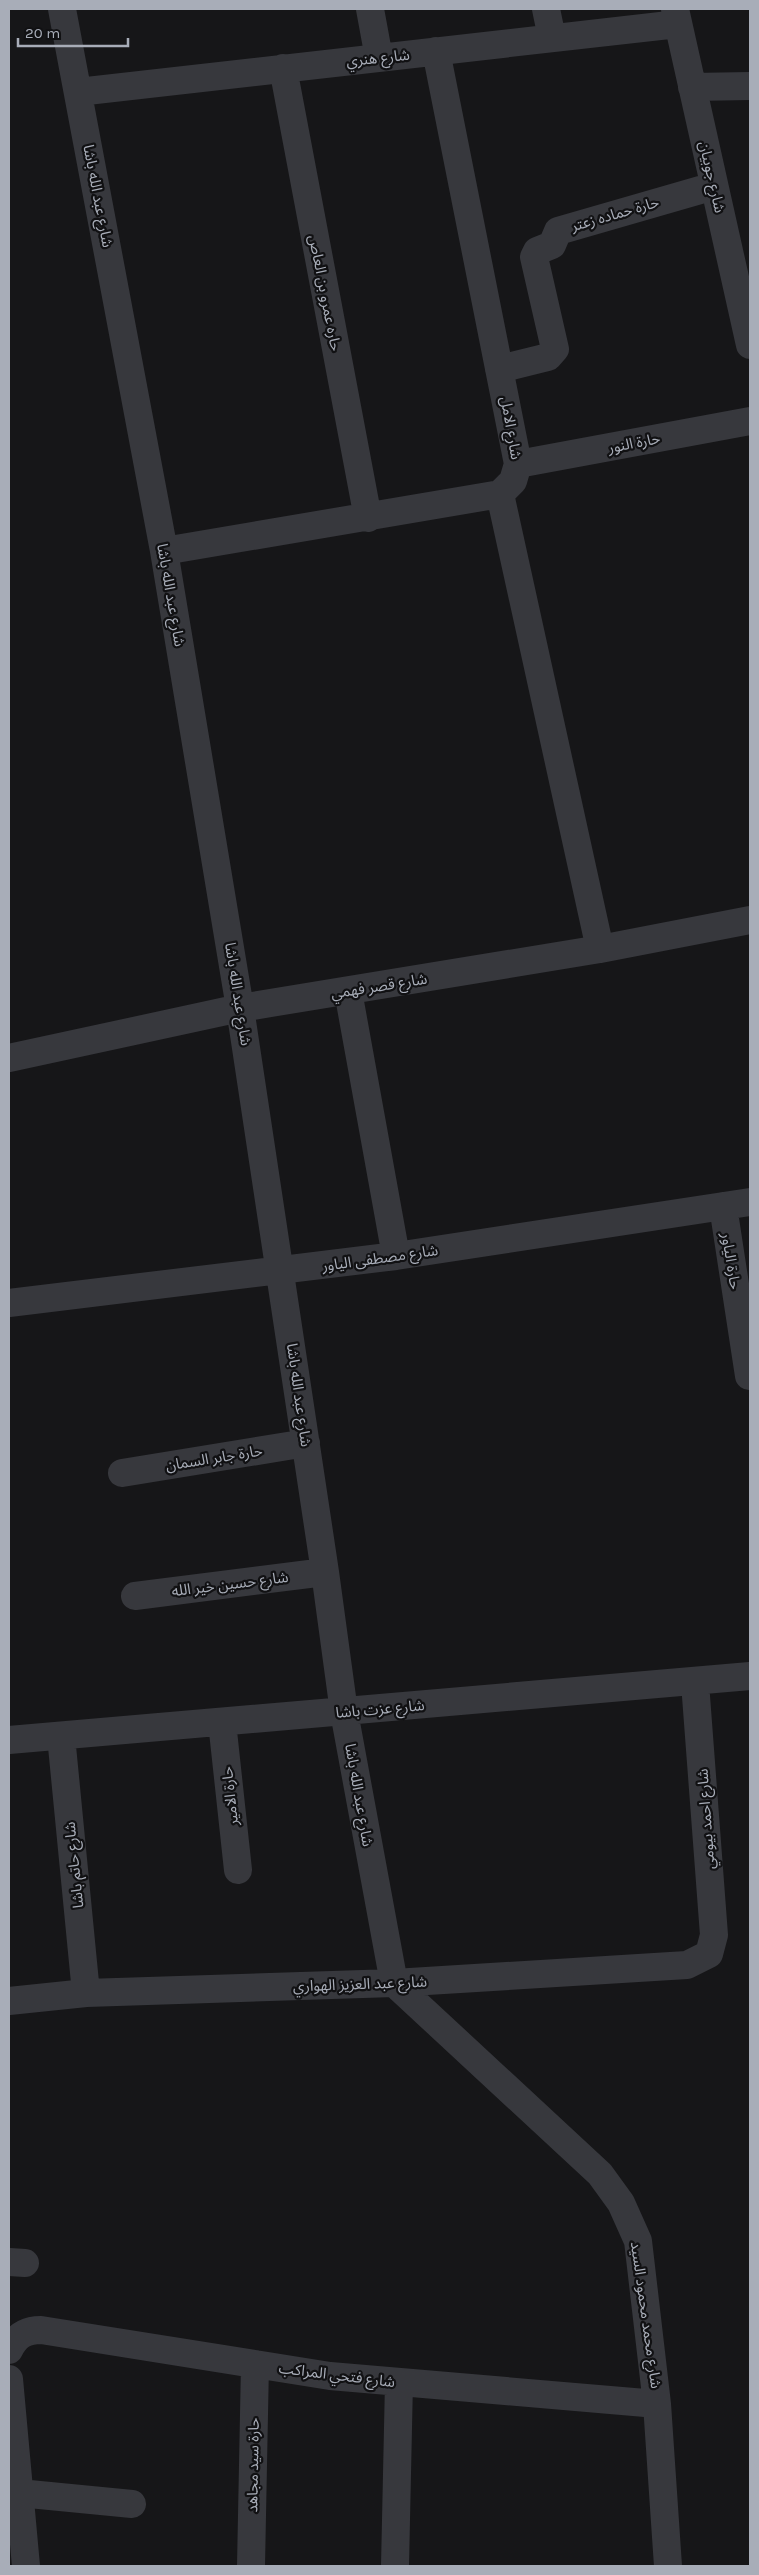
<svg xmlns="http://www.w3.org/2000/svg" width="759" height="2575" viewBox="0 0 759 2575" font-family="Karla,'Noto Sans Arabic',sans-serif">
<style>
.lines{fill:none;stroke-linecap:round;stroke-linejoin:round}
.minor{stroke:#37383d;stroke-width:28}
.labels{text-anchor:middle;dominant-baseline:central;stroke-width:4.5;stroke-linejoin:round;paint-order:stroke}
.street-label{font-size:15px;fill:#a8adb8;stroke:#111113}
</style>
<rect width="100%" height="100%" fill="#161618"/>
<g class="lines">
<!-- minor -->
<path class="minor" d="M62,9L164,551L240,1008L325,1572L344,1712L394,1983L600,2174L621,2203L638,2241L657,2404L668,2566
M370,9L379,58
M546,9L552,38
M675,9L750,345
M283,68L368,518
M692,87L750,86
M78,92L678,24
M499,369L548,357L555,349L534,257L537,251L552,245L558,231L714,186
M518,464L750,421
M500,494L600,949
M164,551L500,494L513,481L518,464L436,51
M348,991L396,1256
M9,1058L240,1008L600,949L750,920
M723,1206L749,1376
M9,1303L396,1256L750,1202
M122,1473L306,1443
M135,1596L325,1572
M222,1722L238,1870
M61,1736L86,1993
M9,1740L750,1676
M9,2001L86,1993L394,1983L687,1965L709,1954L714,1935L695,1683
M9,2262L25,2263
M9,2350C16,2336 25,2330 41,2330L330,2376L657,2404
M9,2379L26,2566
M19,2493L132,2504
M251,2566L255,2364
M395,2566L399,2382"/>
</g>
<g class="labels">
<!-- street labels -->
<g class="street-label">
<text transform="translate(378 58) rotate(-6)">شارع هنري</text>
<text transform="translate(712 177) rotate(77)">شارع جوبيان</text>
<text transform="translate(98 196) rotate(79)">شارع عبد الله باشا</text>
<text transform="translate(615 214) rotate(-16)">حارة حماده زعتر</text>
<text transform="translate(325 293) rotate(79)">حاره عمرو بن العاص</text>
<text transform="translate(511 428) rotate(80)">شارع الامل</text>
<text transform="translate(634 443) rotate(-11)">حارة النور</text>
<text transform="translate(171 595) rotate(80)">شارع عبد الله باشا</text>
<text transform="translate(379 986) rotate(-9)">شارع قصر فهمي</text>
<text transform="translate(238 994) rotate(81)">شارع عبد الله باشا</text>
<text transform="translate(380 1258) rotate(-8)">شارع مصطفى الياور</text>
<text transform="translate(731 1261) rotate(81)">حارة الياور</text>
<text transform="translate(299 1395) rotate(82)">شارع عبد الله باشا</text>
<text transform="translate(214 1458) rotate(-9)">حارة جابر السمان</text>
<text transform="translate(230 1584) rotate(-7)">شارع حسين خير الله</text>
<text transform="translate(380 1709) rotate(-5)">شارع عزت باشا</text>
<text transform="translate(359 1795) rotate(80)">شارع عبد الله باشا</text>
<text transform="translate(230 1796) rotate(-96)">حارة الامير</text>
<text transform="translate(706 1819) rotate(-94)">شارع احمد بيومي</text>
<text transform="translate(74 1865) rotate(-96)">شارع حاتم باشا</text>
<text transform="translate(360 1984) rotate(-2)">شارع عبد العزيز الهواري</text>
<text transform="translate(646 2315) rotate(82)">شارع محمد محمود السيد</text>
<text transform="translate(337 2375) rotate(7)">شارع فتحي المراكب</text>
<text transform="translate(253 2465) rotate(-89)">حارة سيد مجاهد</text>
</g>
</g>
<!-- border -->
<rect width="759" height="2575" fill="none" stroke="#a8adb8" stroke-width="20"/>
<!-- scale -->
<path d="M18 38v8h110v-8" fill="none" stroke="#a8adb8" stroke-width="2.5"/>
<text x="25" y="38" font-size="15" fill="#a8adb8" stroke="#111113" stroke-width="4" paint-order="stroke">20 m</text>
</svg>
